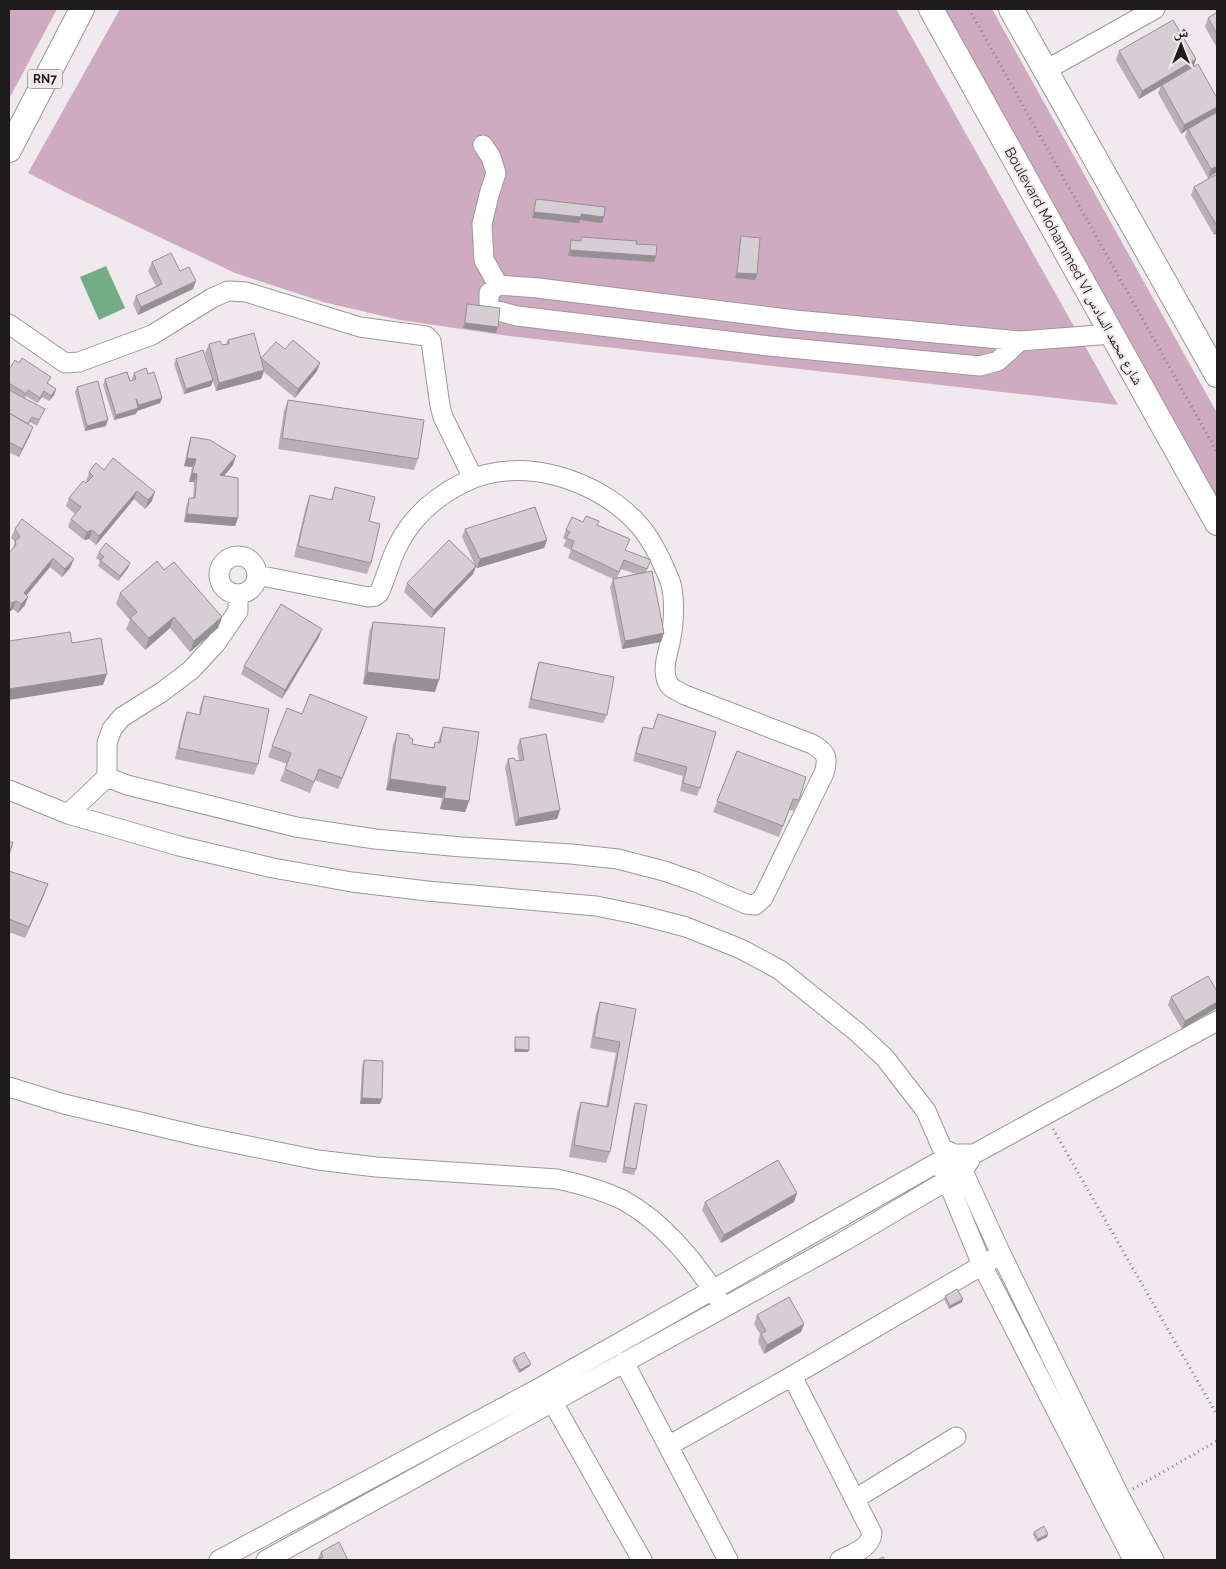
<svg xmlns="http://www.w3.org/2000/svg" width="1226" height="1569" viewBox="0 0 1226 1569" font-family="Raleway,'Noto Naskh Arabic',sans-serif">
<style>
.green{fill:#cfabc2}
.water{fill:#72ad84}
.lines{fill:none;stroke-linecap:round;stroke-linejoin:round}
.minor-casing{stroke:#9d979b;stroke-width:21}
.major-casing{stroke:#9d979b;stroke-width:26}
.path{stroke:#837e81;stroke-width:3;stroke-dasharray:1 4;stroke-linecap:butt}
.minor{stroke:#fff;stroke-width:19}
.major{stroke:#fff;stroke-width:24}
.wall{fill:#b7b1b5;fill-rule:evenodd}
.shaded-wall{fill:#959093}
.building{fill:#d5ced2;stroke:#959093}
.labels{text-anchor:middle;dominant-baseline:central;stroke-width:4;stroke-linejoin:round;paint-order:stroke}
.shield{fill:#f0e9ed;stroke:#5d595b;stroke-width:1}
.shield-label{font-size:12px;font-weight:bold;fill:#1e1b1d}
.street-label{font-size:14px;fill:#1e1b1d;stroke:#f0e9ed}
</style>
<rect width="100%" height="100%" fill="#f0e9ed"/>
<!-- green -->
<path class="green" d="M9,9H57L9,99Z
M120,9H896L1118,405L509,336L400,320L323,302L235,273L71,195L28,173Z
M941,9H992L1217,413V503Z"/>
<!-- water -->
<path class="water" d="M106,266L125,308L99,320L80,277Z"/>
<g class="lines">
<!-- minor casing -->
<g class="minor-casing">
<path id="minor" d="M1046,70L1155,9
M483,145L491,157L496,173L489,195L482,224L484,260L498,285
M9,324L65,363L79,362L152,335L212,298L228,291L246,292L360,327L426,336L431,341L440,406L443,417L473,478
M1020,341L998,361L980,366L769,346L517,316L491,309L489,303V293L498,285L538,288L795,320L1020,341L1112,334
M219 575a19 19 0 1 1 38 0a19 19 0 1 1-38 0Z
M107,777L127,785L296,827L375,839L462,847L571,854L618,859L664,871L696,882L746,904L755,905L763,898L824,773C829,757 826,752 812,744L685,695C680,692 672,689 669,685C660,670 669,652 671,637C674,622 675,595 670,581C662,561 653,541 639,525C598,479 520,454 463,483C435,497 411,518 397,547C390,561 386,578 379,593L375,596L368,597L257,575
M9,790L68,814L179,846L273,868L352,882L427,891L596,906L640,915L686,927L741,949L780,970L857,1032L885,1058L926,1111L942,1148L954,1154L963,1171L1001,1254L1120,1497L1154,1560
M68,814L107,777V743L112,729L122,717L162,692L191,670L216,643L238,611V594
M9,1087L64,1104L199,1136L318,1160L376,1167L557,1179C580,1184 602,1190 623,1200C662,1221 696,1262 719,1300
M943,1170L982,1265L1133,1560
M624,1362L728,1560
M792,1376L872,1533C871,1548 852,1554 840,1560
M547,1392L642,1560
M668,1446L792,1376L993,1259
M855,1499L956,1437
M219,1560L543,1386L940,1161L954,1154H974L1217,1021
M266,1560L841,1243L963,1171L970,1160"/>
</g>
<!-- major casing -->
<g class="major-casing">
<path id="major" d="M931,9L1217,523
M1011,9L1217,375
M9,150L82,9"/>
</g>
<!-- path -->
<path class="path" d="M969,9L1217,452
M1053,1129L1217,1415
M1133,1489L1217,1441"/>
<!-- minor -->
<use href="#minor" class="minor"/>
<!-- major -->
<use href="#major" class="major"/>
</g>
<!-- wall -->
<path class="wall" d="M1217,12V48L1205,27L1208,18Z
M1119,51L1196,59L1193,67L1217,172L1208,178L1185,137L1187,130L1181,134L1158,93L1161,86L1139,99L1116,60Z
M1217,174V233L1214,235L1191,195L1194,187Z
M536,199L602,223L580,220L579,223L532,218L533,205Z
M741,236L757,274L755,280L735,278L739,242Z
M581,237L636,244L656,256L654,262L568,256L569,246L571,240L579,241Z
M152,262L193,289L138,315L133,304L136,296L156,286L148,271Z
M467,304L496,333L463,328L465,309Z
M228,340L261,359L285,349L320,363L317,371L295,398L264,372L261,379L216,391L213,381L211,386L184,394L174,364L176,359L211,372L205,353L209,344L222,345L226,344Z
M9,369L49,383L48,384L56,389L54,395L49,401L42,397L37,403L26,396L25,399L45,409L37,426L30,422L29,424L30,435L19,457L10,453L9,456V390L13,393L9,390Z
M134,373L148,374L162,398L160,403L137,411L136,414L114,420L103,385L105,379L130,381L133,380L132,379Z
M77,387L106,426L85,431L75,392Z
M288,400L418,459L414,470L278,449L284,411Z
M191,437L233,465L224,476L238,518L235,526L184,522L186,507L189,498H193L194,482H189L192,467L184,466L188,446Z
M104,470L152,501L145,509L134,499L96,545L89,539L84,540L68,527L71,519L75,514L66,506L69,498L87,482L86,481L89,472Z
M335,487L369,521L371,563L367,574L294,557L306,506L310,495L331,500Z
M583,522L597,525L625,550L651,560L646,572L664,633L661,642L622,649L610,587L613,579L568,558L571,550L563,546L566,540L563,538L566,530ZM621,569L636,574L617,578Z
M15,529L74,559L70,568L62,577L50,567L26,595L25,605L18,613L13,609L9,612V553L12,550L15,542L11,538Z
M465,529L547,540L544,548L477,568L476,567L473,574L431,618L404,592L407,583L475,565L462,537Z
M99,552L128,568L118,581L98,566L100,561L96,558Z
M164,570L222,617L218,628L190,652L170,628L145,650L126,629L130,620L116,604L120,593Z
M373,622L435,692L363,684L369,633Z
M319,637L282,699L241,674L244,666Z
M539,662L607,715L603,723L528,708L536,671Z
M204,696L258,764L254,775L175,759L183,724L187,712L199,715L200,707Z
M302,714L363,728L338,789L315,780L310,793L280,781L287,764L268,757L272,746Z
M658,714L700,788L697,796L680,791L683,776L633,761L639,736L643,727L653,729Z
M443,727L469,801L465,812L440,809L442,798L386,790L393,745L397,733L412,744L433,748L435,742L438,743L439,738Z
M520,739L560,810L557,819L515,826L505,767L508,759L516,761L519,760L517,747Z
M737,751L799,800L795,811L789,810L779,837L713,812Z
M9,871L48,884L25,938L9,932Z
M1217,991V1008L1182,1029L1168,1005L1171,997Z
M600,1002L636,1009L610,1152L606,1163L569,1157L577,1113L581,1102L606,1106L616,1053L590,1048L596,1014Z
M364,1060L380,1104H360L362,1066Z
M635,1103L636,1169L634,1175L622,1173L633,1108Z
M797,1193L794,1202L721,1243L702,1210L705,1202Z
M945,1296L962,1302L949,1309L944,1299Z
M757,1315L804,1324L801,1332L764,1354L758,1342L760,1334L754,1324Z
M514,1358L530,1366L519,1373L512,1361Z
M1034,1532L1047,1537L1037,1542L1033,1535Z
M321,1552L348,1560H317Z"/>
<!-- shaded-wall -->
<path class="shaded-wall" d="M1196,59L1193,68L1162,85L1161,86L1139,99L1142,91Z
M1217,107V114L1188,129L1187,130L1181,134L1184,125Z
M1217,166V172L1208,178L1211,169Z
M534,212L581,214L604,217L602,223L580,220L579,223L532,218Z
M1217,227V233L1214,235Z
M570,250L656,256L654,262L568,256Z
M737,273L757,274L755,280L735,278Z
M196,281L193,289L138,315L141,307Z
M465,323L498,327L496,333L463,328Z
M320,363L317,371L295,398L298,389Z
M264,370L261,379L216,391L219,383Z
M213,380L211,386L184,394L186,389Z
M56,389L54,395L49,401L51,396Z
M44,391L42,397L37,403L40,398Z
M162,398L160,403L137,411L136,414L114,420L116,415L138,408L139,405Z
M108,420L106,426L85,431L87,426Z
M33,427L30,435L19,457L22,449Z
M236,456L233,465L217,484L220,475Z
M187,458L196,459L192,467L184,466Z
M192,473L197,474L194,482H189Z
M137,491L134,499L96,545L99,536Z
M155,492L152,501L145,509L148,500Z
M187,514L238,518L235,526L184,522Z
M92,530L89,539L84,540L87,532Z
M547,540L544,548L477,568L480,559Z
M53,558L50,567L21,602L24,593Z
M74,559L70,568L62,577L65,569Z
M130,563L128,568L118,581L120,576Z
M476,566L473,574L431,618L434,610Z
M28,597L25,605L18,613L21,604Z
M16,601L13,609L9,612L12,603Z
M174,617L170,628L145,650L149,638Z
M222,617L218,628L190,652L194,641Z
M322,629L319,637L282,699L285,690Z
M664,633L661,642L622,649L625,641Z
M367,672L439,680L435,692L363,684Z
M107,674L103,685L9,700V689Z
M367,717L363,728L338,789L342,778Z
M390,779L446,787L442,798L386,790Z
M444,798L469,801L465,812L440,809Z
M560,810L557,819L515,826L519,818Z
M48,884L44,895L25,938L29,927Z
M1217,1002V1008L1182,1029L1185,1021Z
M515,1049L529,1050L528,1052H514Z
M362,1098L382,1099L380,1104H360Z
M797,1193L794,1202L721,1243L724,1235Z
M963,1299L962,1302L949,1309L950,1306Z
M804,1324L801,1332L764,1354L767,1345Z
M531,1364L530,1366L519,1373L520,1370Z
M1048,1534L1047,1537L1037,1542L1038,1539Z"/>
<!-- building -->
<path class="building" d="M1217,12V34L1208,18Z
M1173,20L1196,59L1142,91L1119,51Z
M1198,64L1217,98V107L1184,125L1162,85Z
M1217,112V166L1211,169L1188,129Z
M1217,174V226L1194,187Z
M536,199L605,207L604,217L581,214V217L534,212Z
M741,236L760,238L757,274L737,273Z
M581,237L637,241L636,244L657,245L656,256L570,250L571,240L581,241Z
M171,253L180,271L189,267L196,281L141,307L136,296L162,284L152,262Z
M467,304L500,308L498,327L465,323Z
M254,333L264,370L219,383L209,344L220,341L222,345L229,344L228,340Z
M293,340L320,363L298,389L261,358L276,342L285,349Z
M203,350L213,380L186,389L176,359Z
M22,358L51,377L47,383L56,389L51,396L44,391L40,398L28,390L26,394L9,383V369L15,360L19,363Z
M146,368L148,374L154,372L162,398L139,405L136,399L138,408L116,415L105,379L127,372L130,381L136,379L134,373Z
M98,381L108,420L87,426L77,387Z
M9,390L45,409L39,420L32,417L28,424L9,413Z
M288,400L424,420L418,459L282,438Z
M9,413L33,427L22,449L9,442Z
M191,437L210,440L236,456L220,475L238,478V518L187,514L189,498H195L197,474L192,473L196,459L187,458Z
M113,458L155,492L148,500L137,491L99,536L92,530L87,532L71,519L81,507L69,498L83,481L86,483L93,476L89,472L96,463L104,470Z
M335,487L375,497L369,521L380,524L371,563L298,546L310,495L332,500Z
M535,507L547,540L480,559L465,529Z
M586,516L599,521L597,525L630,539L625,550L651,560L647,569L624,560L619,572L571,549L574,541L566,538L570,532L566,530L572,517L583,522Z
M22,519L74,559L65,569L53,558L24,593L28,597L21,604L16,601L12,603L9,601V553L16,545L15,541L20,537L15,529Z
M449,540L476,566L434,610L407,583Z
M106,543L130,563L120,576L100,560L104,557L99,552Z
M157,561L164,570L174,562L222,617L194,641L174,617L149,638L130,618L137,612L120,593Z
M652,571L664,633L625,641L613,579Z
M281,604L322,629L285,690L244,666Z
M373,622L445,628L439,680L367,672Z
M70,632L72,643L101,638L107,674L9,689V641Z
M539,662L614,677L607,715L531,699Z
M310,694L367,717L342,778L319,769L314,782L285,769L291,753L272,746L287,708L302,714Z
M204,696L269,709L258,764L179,748L187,712L200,715Z
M658,714L716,732L700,788L683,783L687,767L636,753L643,727L653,729Z
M443,727L479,732L469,801L444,798L446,787L390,779L397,733L409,735L410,738L413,739L412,744L434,748L435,742L440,743Z
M546,734L560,810L519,818L508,759L514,758L516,761L524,760L520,739Z
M737,751L806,777L799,800L793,799L783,826L717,801Z
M9,842H13L9,855Z
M9,871L48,884L29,927L9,919Z
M1208,976L1217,991V1002L1185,1021L1171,997Z
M600,1002L636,1009L610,1152L574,1145L581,1102L608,1107L620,1042L594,1037Z
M515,1037H529V1050L515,1049Z
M364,1060L383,1061L382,1099L362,1098Z
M635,1103L647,1105L636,1169L624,1167Z
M778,1160L797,1193L724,1235L705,1202Z
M957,1289L963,1299L950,1306L945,1296Z
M789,1297L804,1324L767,1345L761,1334L766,1331L757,1315Z
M524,1352L531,1364L520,1370L514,1358Z
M1044,1526L1048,1534L1038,1539L1034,1532Z
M339,1542L348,1560H317L323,1557L321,1552Z
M883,1557L885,1560H877Z"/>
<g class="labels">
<!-- shield labels -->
<rect class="shield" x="27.5" y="69.5" width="35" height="19" rx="4"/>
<g class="shield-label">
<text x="45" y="79">RN7</text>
</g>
<!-- street labels -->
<g class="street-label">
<text transform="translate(1074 266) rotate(61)">Boulevard Mohammed VI شارع محمد السادس</text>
</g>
</g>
<!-- border -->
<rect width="1226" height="1569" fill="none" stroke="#1e1b1d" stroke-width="20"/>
<!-- north arrow -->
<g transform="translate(1181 45)" stroke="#f0e9ed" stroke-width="4" paint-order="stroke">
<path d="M0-4L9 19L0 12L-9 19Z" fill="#1e1b1d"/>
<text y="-8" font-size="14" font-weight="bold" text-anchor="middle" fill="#1e1b1d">ش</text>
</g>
</svg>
